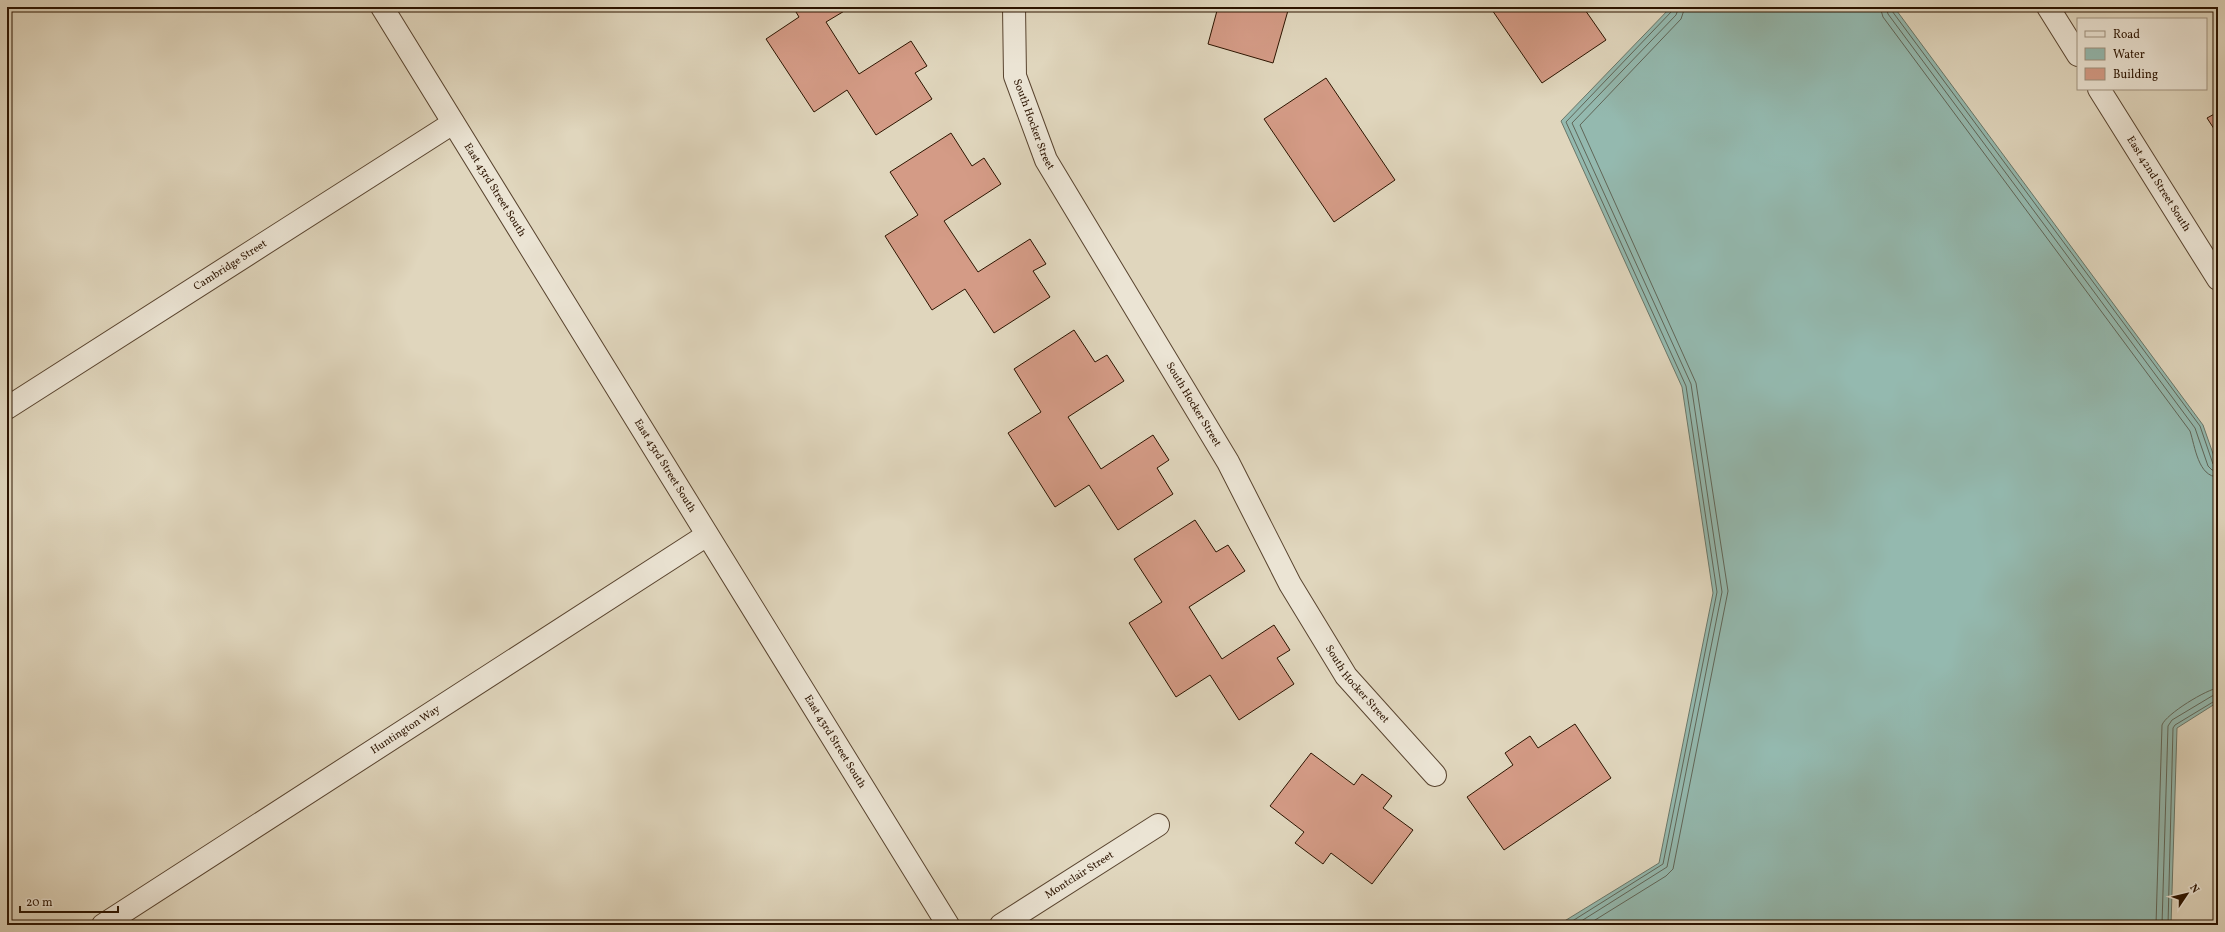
<svg xmlns="http://www.w3.org/2000/svg" width="2225" height="932" viewBox="0 0 2225 932" font-family="Vollkorn,serif">
<style>
.water{fill:#94b9af;stroke:#6a7769}
.lines{fill:none;stroke-linecap:round;stroke-linejoin:round}
.shore{stroke:#606658;stroke-width:1}
.building{fill:#d49b86;stroke:#2c1400}
.minor-casing{stroke:#59442f;stroke-width:24}
.minor{stroke:#ebe4d4;stroke-width:22}
.labels{text-anchor:middle;dominant-baseline:central;stroke-width:3;stroke-linejoin:round;paint-order:stroke}
.street-label{font-size:11px;fill:#2c1400;stroke:#ebe4d4}
</style>
<rect width="100%" height="100%" fill="#e0d6bd"/>
<filter id="stains"><feTurbulence type="fractalNoise" baseFrequency=".005" numOctaves="4"/><feColorMatrix values="0 0 0 0 .2 0 0 0 0 .09 0 0 0 0 .02 0 0 0 .5 -.17"/></filter>
<radialGradient id="worn" r=".72"><stop offset=".6" stop-color="#630" stop-opacity="0"/><stop offset="1" stop-color="#630" stop-opacity=".3"/></radialGradient>
<!-- water -->
<path class="water" d="M1671,7H1894L2203,425L2218,468V702L2177,728L2171,925H1558L1659,863L1713,593L1682,387L1561,121Z"/>
<g class="lines">
<!-- shore -->
<path class="shore" d="M1880,7L1883,17L2190,431C2195,446 2198,477 2218,477
M1886,7L1888,14L2195,428L2208,466L2212,470L2218,471
M1891,7L1892,11L2200,426L2213,464L2218,466
M1566,925L1663,864L1717,592L1686,386L1566,122L1672,11L1674,7
M1575,925L1667,867L1722,592L1691,384L1572,123L1676,15L1679,7
M1587,925L1666,876L1673,869L1728,591L1696,383L1580,125L1681,19L1685,7
M2156,925L2162,725C2166,714 2207,689 2218,688
M2162,925L2168,726L2172,720L2212,696L2218,694
M2168,925L2173,728L2175,725L2218,699"/>
</g>
<!-- building -->
<path class="building" d="M793,7H851L826,22L859,74L911,41L927,66L915,73L932,99L876,135L847,90L814,112L766,39L799,17Z
M1218,7H1289L1273,63L1208,44Z
M1490,7H1583L1606,40L1542,83Z
M1326,78L1395,180L1334,222L1264,119Z
M2218,112V135L2207,118Z
M951,133L972,166L984,158L1001,184L944,221L978,272L1030,239L1046,264L1033,271L1050,297L994,333L965,289L932,310L885,236L918,215L890,172Z
M1074,330L1095,362L1107,355L1124,381L1068,417L1101,469L1153,435L1169,460L1157,468L1173,494L1118,530L1089,485L1055,507L1008,433L1041,412L1014,369Z
M1195,520L1216,552L1228,545L1245,571L1189,607L1222,659L1274,625L1290,650L1277,658L1294,684L1239,720L1210,675L1176,697L1129,623L1162,602L1134,559Z
M1575,724L1611,778L1504,850L1467,797L1513,765L1505,753L1530,736L1538,748Z
M1311,753L1354,785L1362,774L1392,796L1383,808L1413,830L1372,884L1331,853L1323,864L1295,843L1304,832L1270,806Z"/>
<g class="lines">
<!-- minor casing -->
<g class="minor-casing">
<g id="minor">
<path id="s1" d="M382,7L948,925"/>
<path id="s2" d="M1014,7L1015,76L1046,160L1228,462L1290,584L1346,676L1435,775"/>
<path d="M2048,7L2078,55"/>
<path id="s3" d="M2099,89L2218,279"/>
<path id="s4" d="M7,408L453,123"/>
<path id="s5" d="M103,925L707,535"/>
<path id="s6" d="M1001,925L1158,825"/>
</g>
</g>
<!-- minor -->
<use href="#minor" class="minor"/>
</g>
<g class="labels">
<!-- street labels -->
<g class="street-label">
<text stroke="none"><textPath href="#s2" startOffset="121">South Hocker Street</textPath></text>
<text stroke="none"><textPath href="#s3" startOffset="112">East 42nd Street South</textPath></text>
<text stroke="none"><textPath href="#s1" startOffset="215">East 43rd Street South</textPath></text>
<text stroke="none"><textPath href="#s4" startOffset="265">Cambridge Street</textPath></text>
<text stroke="none"><textPath href="#s2" startOffset="444">South Hocker Street</textPath></text>
<text stroke="none"><textPath href="#s1" startOffset="539">East 43rd Street South</textPath></text>
<text stroke="none"><textPath href="#s2" startOffset="769">South Hocker Street</textPath></text>
<text stroke="none"><textPath href="#s5" startOffset="360">Huntington Way</textPath></text>
<text stroke="none"><textPath href="#s1" startOffset="863">East 43rd Street South</textPath></text>
<text stroke="none"><textPath href="#s6" startOffset="93">Montclair Street</textPath></text>
</g>
</g>
<!-- margin -->
<rect width="2225" height="932" fill="none" stroke="#e0d6bd" stroke-width="24"/>
<rect x="8" y="8" width="2209" height="916" fill="none" stroke="#2c1400" stroke-width="2"/>
<rect x="12" y="12" width="2201" height="908" fill="none" stroke="#2c1400"/>
<!-- legend -->
<rect x="2077" y="18" width="130" height="72" fill="#ebe4d4" stroke="#9f917f"/>
<rect x="2085" y="31" width="20" height="6" fill="#ebe4d4" stroke="#9f917f"/>
<text x="2113" y="38" font-size="12" fill="#2c1400">Road</text>
<rect x="2085" y="48" width="20" height="12" fill="#94b9af" stroke="#9f917f"/>
<text x="2113" y="58" font-size="12" fill="#2c1400">Water</text>
<rect x="2085" y="68" width="20" height="12" fill="#d49b86" stroke="#9f917f"/>
<text x="2113" y="78" font-size="12" fill="#2c1400">Building</text>
<!-- north arrow -->
<g transform="translate(2187 894) rotate(55)" stroke="#ebe4d4" stroke-width="3" paint-order="stroke">
<path d="M0-3L7 15L0 10L-7 15Z" fill="#2c1400"/>
<text y="-6" font-size="11" font-weight="bold" text-anchor="middle" fill="#2c1400">N</text>
</g>
<!-- scale -->
<path d="M20 906v6h98v-6" fill="none" stroke="#2c1400" stroke-width="2"/>
<text x="26" y="906" font-size="12" fill="#2c1400" stroke="#ebe4d4" stroke-width="3" paint-order="stroke">20 m</text>
<rect width="100%" height="100%" filter="url(#stains)"/>
<rect width="100%" height="100%" fill="url(#worn)"/>
</svg>
